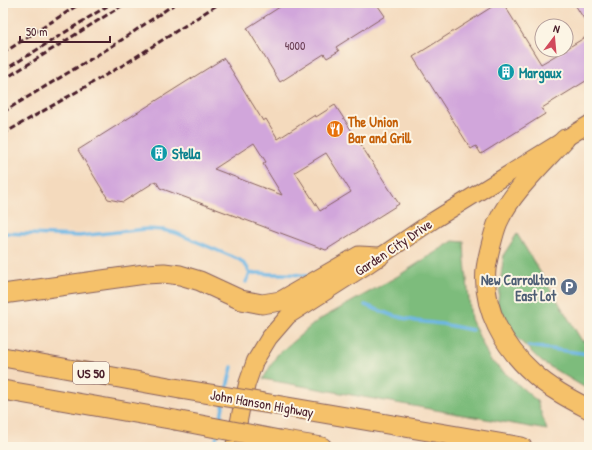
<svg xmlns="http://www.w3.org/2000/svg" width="592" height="450" viewBox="0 0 592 450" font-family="'Patrick Hand',sans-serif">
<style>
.forest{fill:#7dbc7c;stroke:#646e54}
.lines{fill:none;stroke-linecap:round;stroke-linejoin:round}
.stream{stroke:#6cb6e5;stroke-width:3.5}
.building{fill:#d1a6db;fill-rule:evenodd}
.major-casing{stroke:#86605e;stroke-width:18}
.highway-casing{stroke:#86605e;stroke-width:21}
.major{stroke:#f5c16b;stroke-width:16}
.highway{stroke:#f5c16b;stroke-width:19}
.rail{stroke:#4a1f2b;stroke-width:3;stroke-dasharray:6 3;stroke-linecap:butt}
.highway-bridge-casing{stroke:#86605e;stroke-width:21;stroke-linecap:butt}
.highway-bridge{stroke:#f5c16b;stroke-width:19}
.labels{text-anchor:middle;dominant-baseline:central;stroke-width:4;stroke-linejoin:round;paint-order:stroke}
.number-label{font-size:12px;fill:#6c4157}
.shield{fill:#fcf5e5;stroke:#7f5f63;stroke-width:1}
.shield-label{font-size:13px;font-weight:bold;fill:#4a1f2b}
.culture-label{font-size:14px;font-weight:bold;fill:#0d838f;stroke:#fcf5e5;text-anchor:start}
.food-label{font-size:14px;font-weight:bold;fill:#c56008;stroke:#fcf5e5;text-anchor:start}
.street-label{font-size:14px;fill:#4a1f2b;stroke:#fcf5e5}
.service-label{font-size:14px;font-weight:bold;fill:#4e5e75;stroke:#fcf5e5;text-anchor:end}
</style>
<rect width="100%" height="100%" fill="#fcf5e5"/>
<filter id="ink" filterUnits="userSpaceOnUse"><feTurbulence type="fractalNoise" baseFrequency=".025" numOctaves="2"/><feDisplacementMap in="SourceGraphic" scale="8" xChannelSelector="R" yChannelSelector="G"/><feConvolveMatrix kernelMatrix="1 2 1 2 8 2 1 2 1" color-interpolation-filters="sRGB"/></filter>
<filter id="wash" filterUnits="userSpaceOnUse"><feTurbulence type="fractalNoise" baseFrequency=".012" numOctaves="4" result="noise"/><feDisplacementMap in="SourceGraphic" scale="16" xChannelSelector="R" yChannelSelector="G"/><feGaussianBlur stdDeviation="0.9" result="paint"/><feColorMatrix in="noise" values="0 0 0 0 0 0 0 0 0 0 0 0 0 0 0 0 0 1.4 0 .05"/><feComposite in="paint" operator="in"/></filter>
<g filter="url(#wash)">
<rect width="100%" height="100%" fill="#f4dabd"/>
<!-- forest -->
<path class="forest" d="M517,234L582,341H589V390L542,362L513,334L497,307L504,254Z
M453,241L464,242L465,261L471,319L490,360L537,401L547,430L263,379L277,355L317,321L398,276Z"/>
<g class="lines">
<!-- stream -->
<path class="stream" d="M3,233L79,236L146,229L163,230L176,233L240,260L247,267L250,274
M246,282L250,274C258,272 261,273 269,274C282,274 295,273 308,276
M365,305L391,315L416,321L442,324L472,330
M528,346L589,354
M226,391L232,367
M220,422L224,401
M215,447L217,434"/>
</g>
<g id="blocks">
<!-- building -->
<path class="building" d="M286,3H376L385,16L336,47L339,51L327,58L324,54L280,82L247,28Z
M498,3H503L541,64L565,50H566V49L589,35V79L542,108L545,114L481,154L476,146L471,149L413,57Z
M574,3H589V27Z
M224,58L263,121L266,119L278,139L315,115L316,117L335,105L399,204L326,250L160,188L156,181L123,202L108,199L78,150ZM254,143L266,162L263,164L282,195L214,169ZM326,153L351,192L320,211L295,172Z"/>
</g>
</g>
<g filter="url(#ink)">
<use href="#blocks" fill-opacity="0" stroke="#86605e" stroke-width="1"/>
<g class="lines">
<!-- major casing -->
<g class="major-casing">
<path id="major" d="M234,447L241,410L247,384L255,361L269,338L288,316L363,268L434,220L589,124"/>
</g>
<!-- highway casing -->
<g class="highway-casing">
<path id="highway" d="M565,139C543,163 511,193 498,222C495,229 493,237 491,245C489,253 487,261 486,269C482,309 504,347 533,373C549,388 570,399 589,409
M3,294L145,274L164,273L180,275L200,281L241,300L262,304L281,301L359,256L379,257
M3,357L180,389
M3,390L175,420
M276,405L522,447
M279,440L322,447"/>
</g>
<!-- major -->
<use href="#major" class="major"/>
<!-- highway -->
<use href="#highway" class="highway"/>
<!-- rail -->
<path class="rail" d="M3,53L81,3
M3,71L112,3
M3,80L126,3
M3,112L114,45L176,3
M3,134L125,64L220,3"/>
<!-- highway-bridge casing -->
<g class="highway-bridge-casing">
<path id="highway-bridge" d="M180,389L276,405
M175,420L279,440"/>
</g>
<!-- highway-bridge -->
<use href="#highway-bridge" class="highway-bridge"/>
</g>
</g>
<!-- icons -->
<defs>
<g id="building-disc" transform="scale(0.9)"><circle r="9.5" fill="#0f9aa8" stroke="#fcf5e5"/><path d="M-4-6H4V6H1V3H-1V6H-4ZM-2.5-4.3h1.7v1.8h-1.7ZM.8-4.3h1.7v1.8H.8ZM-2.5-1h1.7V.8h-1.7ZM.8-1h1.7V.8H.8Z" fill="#fff"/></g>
<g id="restaurant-disc" transform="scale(0.9)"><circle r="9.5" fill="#e8710a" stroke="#fcf5e5"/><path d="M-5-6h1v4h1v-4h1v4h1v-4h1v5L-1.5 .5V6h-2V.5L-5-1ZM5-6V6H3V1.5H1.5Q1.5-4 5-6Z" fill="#fff"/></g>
<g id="parking-disc" transform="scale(0.9)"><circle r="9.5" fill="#5c6f8a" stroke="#fcf5e5"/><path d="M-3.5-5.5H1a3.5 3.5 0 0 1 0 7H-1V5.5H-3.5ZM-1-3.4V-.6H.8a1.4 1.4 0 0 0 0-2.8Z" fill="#fff"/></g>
</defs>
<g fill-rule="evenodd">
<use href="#building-disc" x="506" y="72"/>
<use href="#restaurant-disc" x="335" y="129"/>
<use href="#building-disc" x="159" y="153"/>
<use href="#parking-disc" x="569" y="287"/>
</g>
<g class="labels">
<!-- number labels -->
<g class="number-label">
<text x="295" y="45">4000</text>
</g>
<!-- shield labels -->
<rect class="shield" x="73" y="362" width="36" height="22" rx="3"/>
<g class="shield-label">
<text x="91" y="373">US 50</text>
</g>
<!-- culture labels -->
<g class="culture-label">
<text x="519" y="72">Margaux</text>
<text x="172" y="153">Stella</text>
</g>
<!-- food labels -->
<g class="food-label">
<text x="348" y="121">The Union<tspan x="348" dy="16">Bar and Grill</tspan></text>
</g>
<!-- street labels -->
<g class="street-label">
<text transform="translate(393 247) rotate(-34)">Garden City Drive</text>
<text transform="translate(262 403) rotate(10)">John Hanson Highway</text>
</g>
<!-- service labels -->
<g class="service-label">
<text x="556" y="279">New Carrollton<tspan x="556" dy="16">East Lot</tspan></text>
</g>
</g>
<!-- margin -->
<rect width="592" height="450" fill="none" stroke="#fcf5e5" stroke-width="16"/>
<!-- north arrow -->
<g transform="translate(554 38) rotate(16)"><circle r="19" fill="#fcf5e5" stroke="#b59f9b"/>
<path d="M0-3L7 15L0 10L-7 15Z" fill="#d1495b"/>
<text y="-6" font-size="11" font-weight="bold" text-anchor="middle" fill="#4a1f2b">N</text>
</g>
<!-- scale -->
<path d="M20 36v6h90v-6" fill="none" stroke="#4a1f2b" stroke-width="2"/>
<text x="26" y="36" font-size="12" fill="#4a1f2b" stroke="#fcf5e5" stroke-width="3" paint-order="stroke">50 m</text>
</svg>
